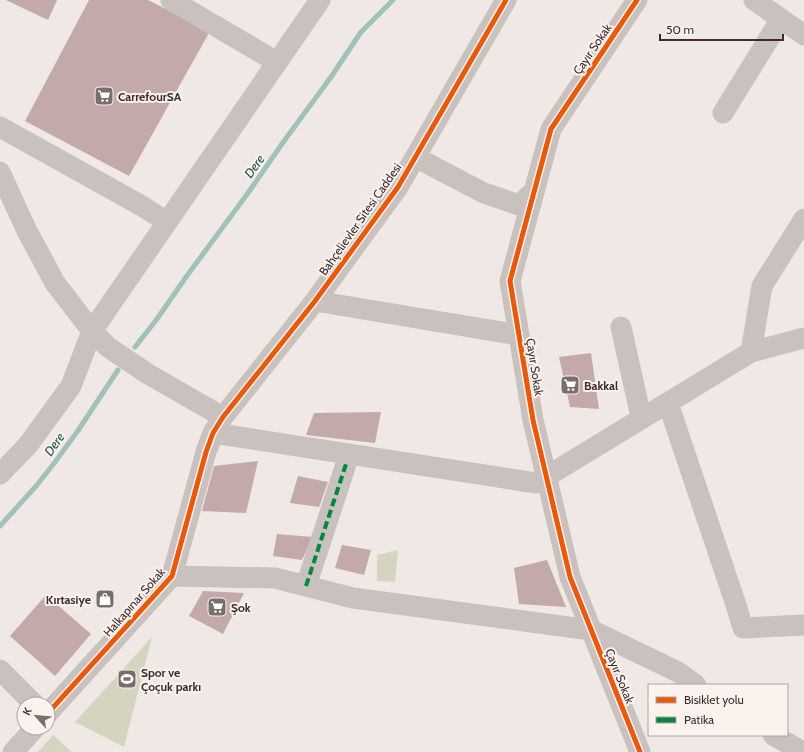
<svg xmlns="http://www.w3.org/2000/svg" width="804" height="752" viewBox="0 0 804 752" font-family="Cabin,sans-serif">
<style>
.green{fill:#d5d4bf}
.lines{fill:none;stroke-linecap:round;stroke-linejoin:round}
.stream{stroke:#a1c2bb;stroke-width:5}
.building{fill:#c3a9a7}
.minor{stroke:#c9c1be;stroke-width:21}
.quiet{stroke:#00873e;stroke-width:4;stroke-dasharray:8 4;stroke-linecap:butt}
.cycleway-casing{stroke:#fbf2ee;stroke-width:8}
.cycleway{stroke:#e8590c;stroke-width:5}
.labels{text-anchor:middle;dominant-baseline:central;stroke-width:4;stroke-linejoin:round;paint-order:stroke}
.street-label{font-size:12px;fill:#3b2d2b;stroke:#fbf2ee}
.poi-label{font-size:12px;font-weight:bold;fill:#3b2d2b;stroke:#fbf2ee;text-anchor:start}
.water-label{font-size:13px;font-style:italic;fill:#205d54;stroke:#fbf2ee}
</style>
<rect width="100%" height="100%" fill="#f0e8e5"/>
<!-- green -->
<path class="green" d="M398,550L395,582L377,581V555Z
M152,637L124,747L75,722Z
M53,735L72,752H38Z"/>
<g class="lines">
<!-- stream -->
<path class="stream" d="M135,347L157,319L186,277L248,193L284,141L331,77L361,32L393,0
M0,526L37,485L55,462L77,432L118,370"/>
</g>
<!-- building -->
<path class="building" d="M6,0H57L48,20Z
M89,0H148L210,31L129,176L25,121Z
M591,353L599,409L570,407L559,357Z
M381,412L375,443L306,435L314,413Z
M258,461L246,513L202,511L214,466Z
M298,476L328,482L319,507L290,503Z
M277,534L313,537L302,560L273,556Z
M342,545L371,550L364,575L335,568Z
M547,560L566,607L519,604L514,568Z
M203,591L244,593L223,634L189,616Z
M46,595L91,634L55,676L10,636Z"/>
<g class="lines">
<!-- minor -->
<path class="minor" d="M171,0L277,62
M637,0L551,129L510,281L533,420L570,577L640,752
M754,0L804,35
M723,113L781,19
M0,127L142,206L167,222
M415,157L484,193L519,205L534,191
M0,172L26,229L55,283L92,331L108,347L148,374L223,417
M315,301L519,335
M621,327L639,408L643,418
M751,352L762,286L804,219
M668,403L736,605L743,628L804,625
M213,433L536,483L751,352L804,338
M0,474L28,445L71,386L92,331L320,0
M172,576L275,578L353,598L591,630L678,672L696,685
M306,586L347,461
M0,670L34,704
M48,713L172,576L206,452L213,433L223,417L315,301L398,187L506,0
M773,735L803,752
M13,752L35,728"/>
<!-- quiet -->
<path class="quiet" d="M306,586L347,461"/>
<!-- cycleway casing -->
<g class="cycleway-casing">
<path id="cycleway" d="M637,0L551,129L510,281L533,420L570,577L640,752
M48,713L172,576L206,452L213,433L223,417L315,301L398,187L506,0"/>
</g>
<!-- cycleway -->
<use href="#cycleway" class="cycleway"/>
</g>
<!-- icons -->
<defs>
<g id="supermarket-square" transform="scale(1)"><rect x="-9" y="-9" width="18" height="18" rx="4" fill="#7a6e6c" stroke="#fbf2ee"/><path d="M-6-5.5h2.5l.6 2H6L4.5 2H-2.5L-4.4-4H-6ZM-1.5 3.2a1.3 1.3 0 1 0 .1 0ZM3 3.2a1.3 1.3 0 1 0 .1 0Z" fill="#fff"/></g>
<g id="shop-square" transform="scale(1)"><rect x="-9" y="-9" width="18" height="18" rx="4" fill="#7a6e6c" stroke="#fbf2ee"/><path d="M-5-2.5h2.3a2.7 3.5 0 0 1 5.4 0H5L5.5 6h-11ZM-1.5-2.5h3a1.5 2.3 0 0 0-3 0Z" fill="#fff"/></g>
<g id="stadium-square" transform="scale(1)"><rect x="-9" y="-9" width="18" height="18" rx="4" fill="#7a6e6c" stroke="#fbf2ee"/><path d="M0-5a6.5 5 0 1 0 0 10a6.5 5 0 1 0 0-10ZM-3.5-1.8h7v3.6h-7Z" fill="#fff"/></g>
</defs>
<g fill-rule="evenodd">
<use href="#supermarket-square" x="104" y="96"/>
<use href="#supermarket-square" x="570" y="385"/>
<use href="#shop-square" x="105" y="599"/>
<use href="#supermarket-square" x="217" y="607"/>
<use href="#stadium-square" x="127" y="679"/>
</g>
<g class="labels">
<!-- street labels -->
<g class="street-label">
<text transform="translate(592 49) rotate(-56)">Çayır Sokak</text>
<text transform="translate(360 219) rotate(-55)">Bahçelievler Sitesi Caddesi</text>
<text transform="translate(535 367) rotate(81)">Çayır Sokak</text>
<text transform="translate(134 602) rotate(-49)">Halkapınar Sokak</text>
<text transform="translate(620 676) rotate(68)">Çayır Sokak</text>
</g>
<!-- poi labels -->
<g class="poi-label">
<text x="118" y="96">CarrefourSA</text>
<text x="584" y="385">Bakkal</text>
<text x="91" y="599" text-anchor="end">Kırtasiye</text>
<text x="231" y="607">Şok</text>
<text x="141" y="672">Spor ve<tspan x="141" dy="14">Çoçuk parkı</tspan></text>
</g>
<!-- water labels -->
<g class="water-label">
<text transform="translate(254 166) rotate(-55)">Dere</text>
<text transform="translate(54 444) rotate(-55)">Dere</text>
</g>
</g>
<!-- legend -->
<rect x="648" y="684" width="140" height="52" fill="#fbf2ee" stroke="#aea3a0"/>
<rect x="656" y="697" width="20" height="6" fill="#e8590c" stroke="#aea3a0"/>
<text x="684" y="704" font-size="12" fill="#3b2d2b">Bisiklet yolu</text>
<rect x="656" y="717" width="20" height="6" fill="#00873e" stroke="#aea3a0"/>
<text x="684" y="724" font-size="12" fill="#3b2d2b">Patika</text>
<!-- north arrow -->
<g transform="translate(36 716) rotate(297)"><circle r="19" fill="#fbf2ee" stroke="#aea3a0"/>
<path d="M0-3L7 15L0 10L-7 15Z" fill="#7a6e6c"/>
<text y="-6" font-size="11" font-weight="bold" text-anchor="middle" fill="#3b2d2b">K</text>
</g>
<!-- scale -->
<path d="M660 34v6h123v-6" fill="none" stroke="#3b2d2b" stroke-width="2"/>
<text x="666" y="34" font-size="12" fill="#3b2d2b" stroke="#fbf2ee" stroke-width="3" paint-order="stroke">50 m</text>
</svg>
